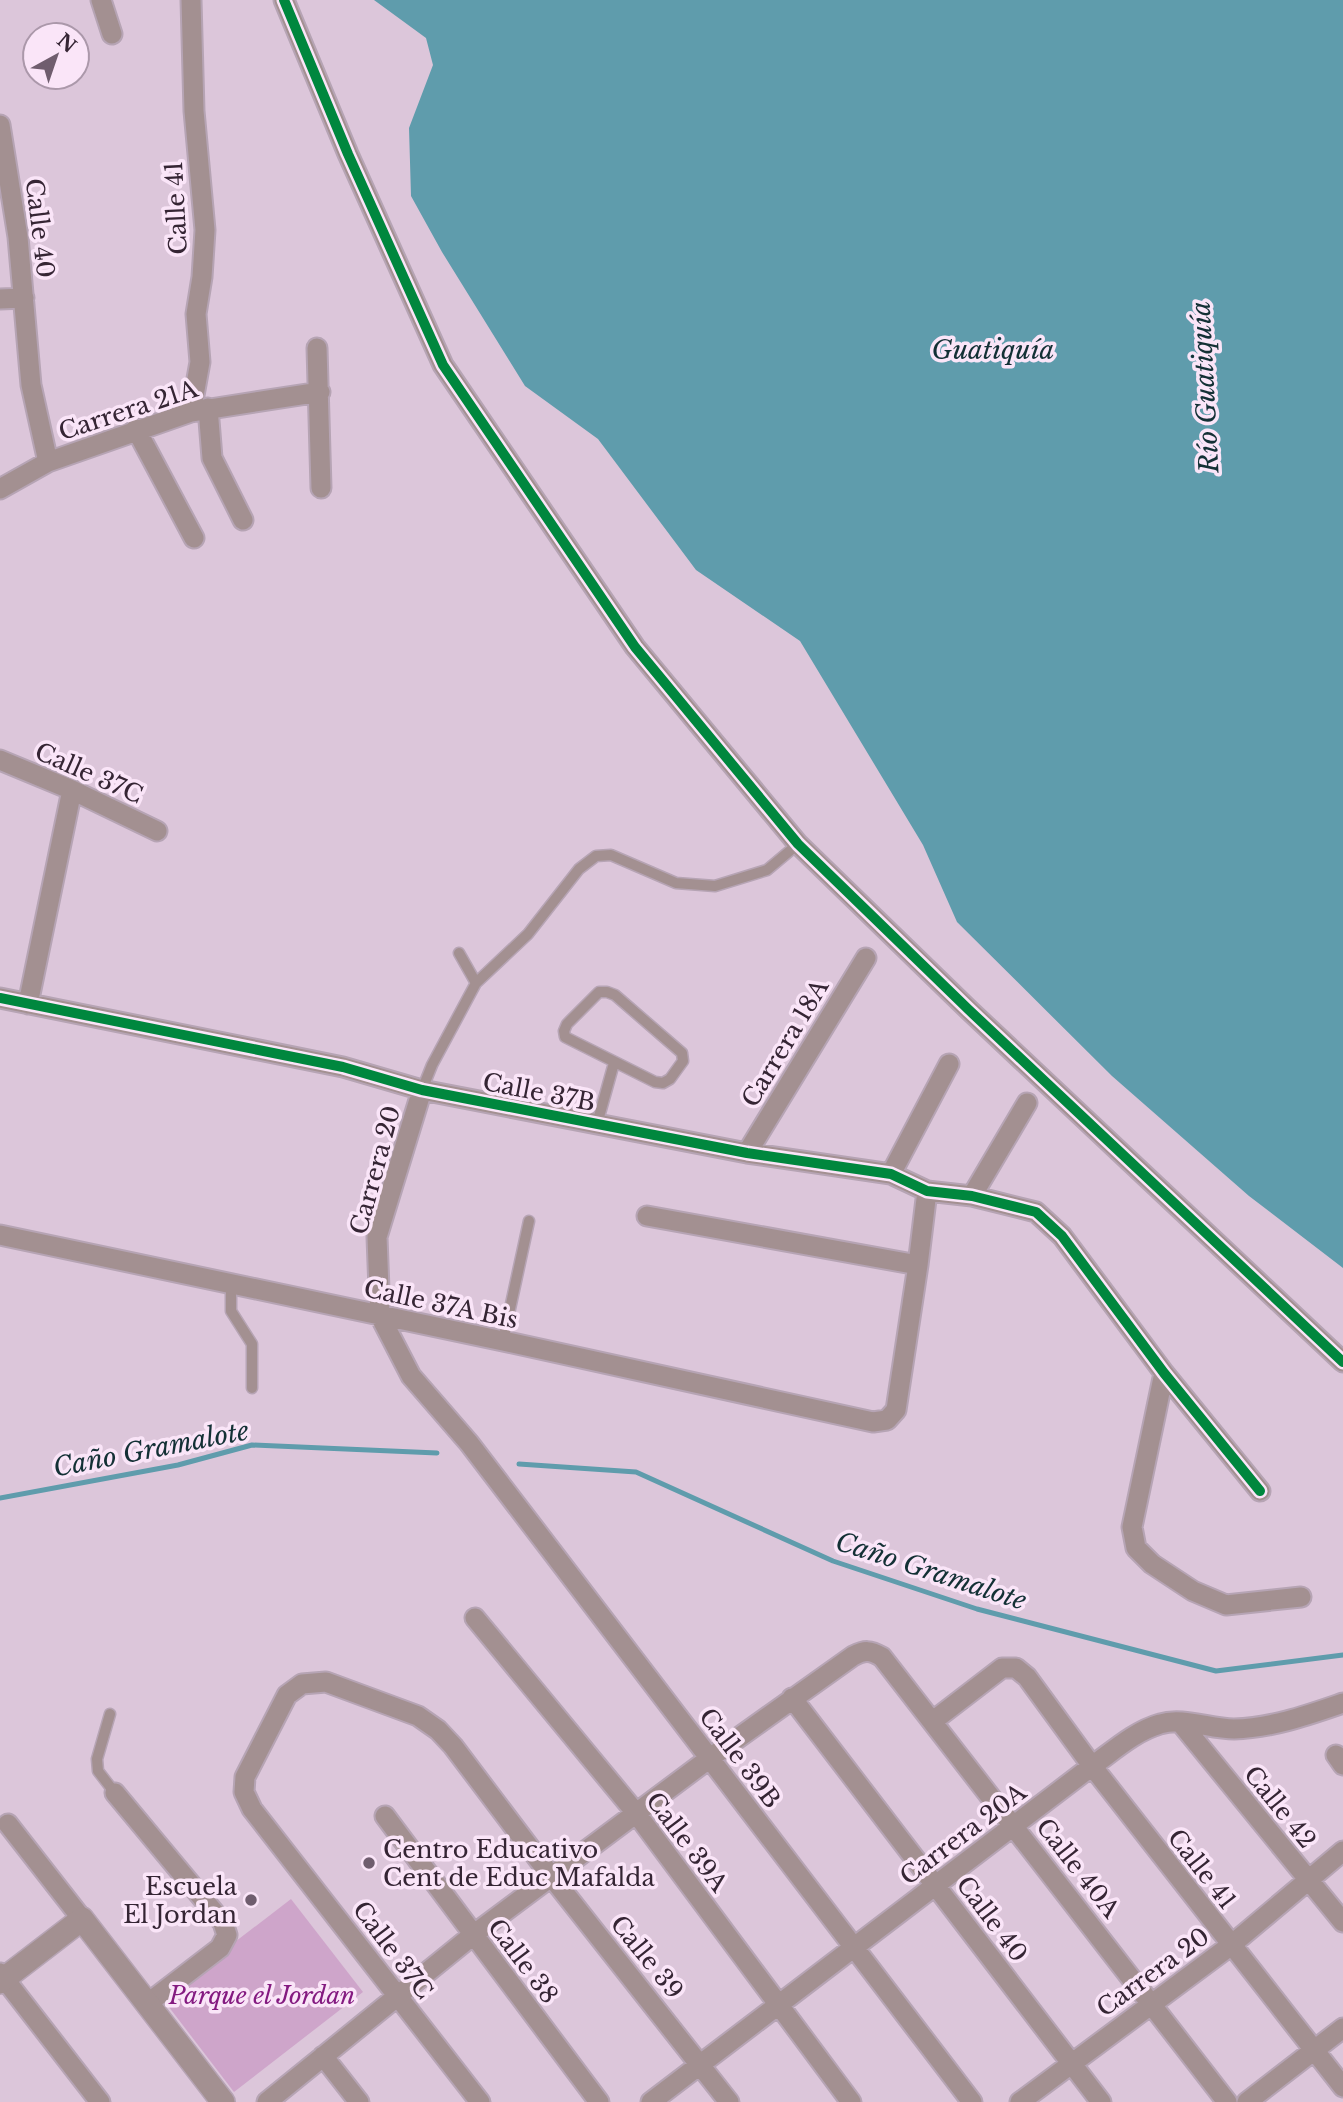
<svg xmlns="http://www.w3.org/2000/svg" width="1343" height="2102" viewBox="0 0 1343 2102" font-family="'Libre Baskerville',serif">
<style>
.green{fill:#cea5ca}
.water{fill:#5f9cac}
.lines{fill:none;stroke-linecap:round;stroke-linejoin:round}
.stream{stroke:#5f9cac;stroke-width:5}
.service-casing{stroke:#b6a4b4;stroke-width:13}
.minor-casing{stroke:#b6a4b4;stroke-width:23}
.tertiary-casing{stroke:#b6a4b4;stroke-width:26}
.service{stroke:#a39091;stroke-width:10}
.minor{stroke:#a39091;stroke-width:19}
.tertiary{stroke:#a39091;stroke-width:23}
.cycleway-casing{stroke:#fae5f8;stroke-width:15}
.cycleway{stroke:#00873e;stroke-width:10}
.poi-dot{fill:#6f5d6e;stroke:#fae5f8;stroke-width:2.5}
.labels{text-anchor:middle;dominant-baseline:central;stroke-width:7;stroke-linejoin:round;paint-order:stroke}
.street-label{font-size:24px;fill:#352534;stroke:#fae5f8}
.poi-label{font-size:24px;fill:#352534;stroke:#fae5f8;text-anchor:start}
.park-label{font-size:24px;font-style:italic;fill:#841a80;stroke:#fae5f8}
.water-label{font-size:26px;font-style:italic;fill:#133035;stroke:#fae5f8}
</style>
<rect width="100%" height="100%" fill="#dcc6da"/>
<!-- green -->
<path class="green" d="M291,1899L363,1992L234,2092L162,1998Z"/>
<!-- water -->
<path class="water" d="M374,0H1343V1268L1249,1196L1112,1076L957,922L923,845L800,641L696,570L598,439L525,386L442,252L411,196L409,128L433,65L426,38Z"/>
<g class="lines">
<!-- stream -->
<path class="stream" d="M519,1464L636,1472L833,1561L977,1609L1216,1671L1343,1655
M0,1498L178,1465L252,1445L437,1453"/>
<!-- service casing -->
<g class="service-casing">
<path id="service" d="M459,953L476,983
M599,992H607L615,995L682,1053L683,1061L670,1079L663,1083L655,1082L565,1037L564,1031L567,1024Z
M422,1090L432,1065L476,983L528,934L579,869L596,856L611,855L676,883L715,886L767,870L798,844
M597,1124L614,1063
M231,1284V1311L252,1344V1388
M503,1341L529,1221
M110,1714L97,1759L98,1771L115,1793"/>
</g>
<!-- minor casing -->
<g class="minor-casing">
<path id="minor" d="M101,0L112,34
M191,0L194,111L205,230L202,277L196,314L200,362L191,412
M284,0L348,154L443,365L635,647L798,844L969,1010L1343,1362
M0,125L18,237L31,385L48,462
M0,299L24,298
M317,348L321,488
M208,408L212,458L243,520
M136,429L194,538
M0,489L48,462L191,412L320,392
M0,760L72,790L157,831
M0,998L343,1067L422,1090L747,1153L891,1174L927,1191L972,1196L1036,1212L1062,1236L1164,1373L1260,1491
M28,1004L72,790
M422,1090L377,1237L380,1316L411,1376L469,1443L972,2102
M747,1153L866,958
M891,1174L949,1064
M972,1196L1027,1103
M647,1216L918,1265L927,1191
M0,1235L503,1341L873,1422L887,1420L896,1410L918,1265
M1164,1373L1132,1527L1136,1548L1152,1564L1193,1591L1226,1605L1301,1597
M475,1618L636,1813L851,2102
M792,1698L1101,2102
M933,1721L1002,1668H1016L1027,1677L1092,1766L1343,2087
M1180,1722L1343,1922
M1336,1755L1343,1765
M115,1793L223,1923L227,1935L220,1948L147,2004
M385,1816L599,2102
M8,1824L82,1919
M0,1973L100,2102
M323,2056L359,2102
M267,2102L473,1935L710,1758L853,1656C865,1650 870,1650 882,1657L1227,2102
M480,2102L252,1809L244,1792L245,1777L287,1695L302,1684L326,1682L418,1716L438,1730L453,1746L551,1876L729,2102
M651,2102L1092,1766C1112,1752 1135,1731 1160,1724C1183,1717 1210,1729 1234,1729C1272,1728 1308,1715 1343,1703
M1020,2102L1230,1946L1343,1851
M1247,2102L1343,2028"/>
</g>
<!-- tertiary casing -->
<g class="tertiary-casing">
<path id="tertiary" d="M0,1982L82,1919L223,2102"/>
</g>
<!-- service -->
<use href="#service" class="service"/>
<!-- minor -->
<use href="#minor" class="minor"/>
<!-- tertiary -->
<use href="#tertiary" class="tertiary"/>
<!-- cycleway casing -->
<g class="cycleway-casing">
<path id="cycleway" d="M284,0L348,154L443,365L635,647L798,844L969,1010L1343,1362
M0,998L343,1067L422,1090L747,1153L891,1174L927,1191L972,1196L1036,1212L1062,1236L1164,1373L1260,1491"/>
</g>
<!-- cycleway -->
<use href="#cycleway" class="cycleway"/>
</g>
<!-- markers -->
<g class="poi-dot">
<circle cx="369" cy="1863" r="7"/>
<circle cx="251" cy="1900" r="7"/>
</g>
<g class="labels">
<!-- street labels -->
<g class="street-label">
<text transform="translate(176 208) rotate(-93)">Calle 41</text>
<text transform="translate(40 228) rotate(83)">Calle 40</text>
<text transform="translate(128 410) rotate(-18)">Carrera 21A</text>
<text transform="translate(89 773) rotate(24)">Calle 37C</text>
<text transform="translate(785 1043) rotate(-59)">Carrera 18A</text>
<text transform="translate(539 1092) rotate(11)">Calle 37B</text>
<text transform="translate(375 1170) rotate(-75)">Carrera 20</text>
<text transform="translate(441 1304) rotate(12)">Calle 37A Bis</text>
<text transform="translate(740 1758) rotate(53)">Calle 39B</text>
<text transform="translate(1280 1807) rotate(51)">Calle 42</text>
<text transform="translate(963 1834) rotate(-37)">Carrera 20A</text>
<text transform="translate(687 1842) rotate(53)">Calle 39A</text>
<text transform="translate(1078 1868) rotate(52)">Calle 40A</text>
<text transform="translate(1202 1869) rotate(52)">Calle 41</text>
<text transform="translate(992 1919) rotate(53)">Calle 40</text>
<text transform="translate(393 1950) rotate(53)">Calle 37C</text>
<text transform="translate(647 1957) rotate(51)">Calle 39</text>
<text transform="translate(523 1961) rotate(53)">Calle 38</text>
<text transform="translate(1153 1972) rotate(-36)">Carrera 20</text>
</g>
<!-- poi labels -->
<g class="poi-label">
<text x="383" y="1849">Centro Educativo<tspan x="383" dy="28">Cent de Educ Mafalda</tspan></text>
<text x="237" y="1886" text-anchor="end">Escuela<tspan x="237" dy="28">El Jordan</tspan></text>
</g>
<!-- park labels -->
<g class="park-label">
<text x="262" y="1995">Parque el Jordan</text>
</g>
<!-- water labels -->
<g class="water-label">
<text x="993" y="350">Guatiquía</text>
<text transform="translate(1205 387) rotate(-93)">Río Guatiquía</text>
<text transform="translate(151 1449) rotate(-11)">Caño Gramalote</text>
<text transform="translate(931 1571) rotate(18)">Caño Gramalote</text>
</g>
</g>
<!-- north arrow -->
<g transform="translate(56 56) rotate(40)"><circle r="33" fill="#fae5f8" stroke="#ab98aa" stroke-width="2"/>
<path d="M0-5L12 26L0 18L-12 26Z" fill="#6f5d6e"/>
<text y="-10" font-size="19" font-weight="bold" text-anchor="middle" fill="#352534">N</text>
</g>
</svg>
